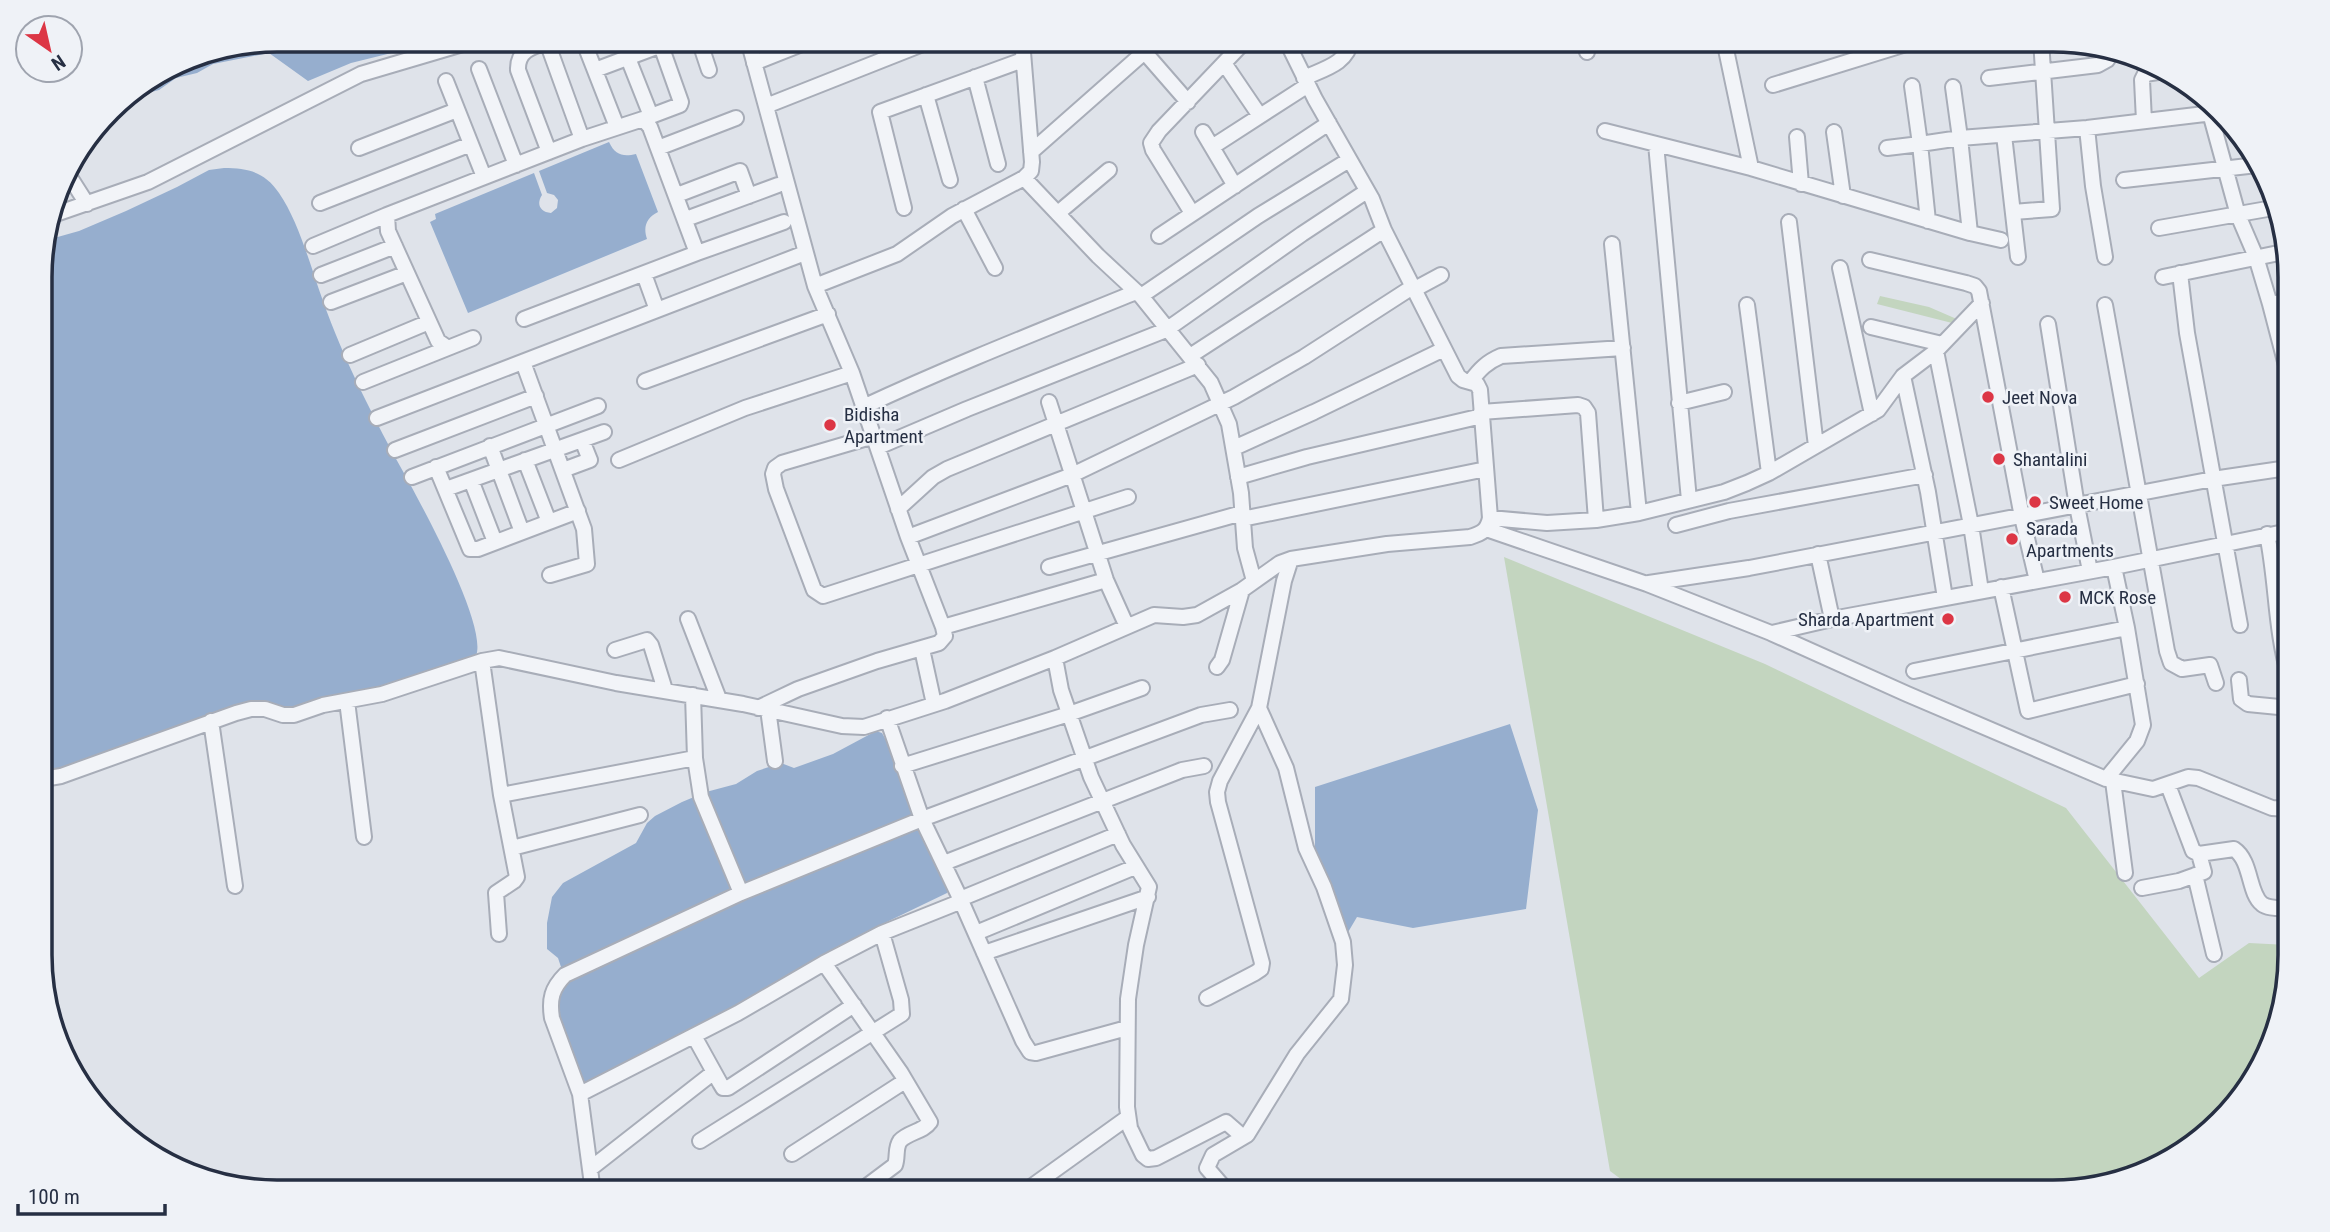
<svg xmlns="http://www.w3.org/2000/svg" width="2330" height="1232" viewBox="0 0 2330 1232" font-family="'Roboto Condensed',sans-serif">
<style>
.green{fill:#c3d5bf}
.water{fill:#96aece}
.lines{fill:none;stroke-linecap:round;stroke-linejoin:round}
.minor-casing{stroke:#a8adb8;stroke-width:18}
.minor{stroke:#f2f4f8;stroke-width:14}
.poi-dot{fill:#dc3645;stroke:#eff2f7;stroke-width:2.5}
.labels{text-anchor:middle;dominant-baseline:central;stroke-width:5;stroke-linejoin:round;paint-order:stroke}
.poi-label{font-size:19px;fill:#262f43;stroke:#eff2f7;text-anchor:start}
.rim{fill:none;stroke:#262f43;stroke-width:3.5}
</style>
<rect width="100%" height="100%" fill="#dfe3ea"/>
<!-- green -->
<path class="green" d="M1880,296L1929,307L1959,320L1956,324L1877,304Z
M1504,557L1765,664L2066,808L2199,978L2249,943L2290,945V955L2265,1060L2184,1152L2067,1191H1637L1610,1171Z"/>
<!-- water -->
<path class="water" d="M278,40H444L351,63L308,81L269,53L213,64L197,73L176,78L159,90L121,100L187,58Z
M609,142C615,155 623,157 636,154L658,212C646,218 643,227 647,239L468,313L430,222L436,219L435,214L534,173L542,195C536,204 540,212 551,213L557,208L558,200L554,195L547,193L539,171Z
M224,168C248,168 265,172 279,193C299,222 311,268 323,301C343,358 376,423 405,475C422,506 488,626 476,656L457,666L299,710L205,718L95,756L64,771L52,772L42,767L41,262L47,240L79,231L126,211L177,187L209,170Z
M1510,724L1538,810L1526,909L1413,928L1357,917L1344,939L1339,936L1315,850V787Z
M876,731L882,733L893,753L951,887L947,893L866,932L826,954L787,982L581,1087L554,1009L562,970L558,958L547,949V923L552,897L563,883L636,843L647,823L655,816L682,802L706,792L736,784L757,771L781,763L794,768L833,754Z"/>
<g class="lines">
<!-- minor casing -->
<g class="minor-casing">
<path id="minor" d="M583,40L617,127
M699,40L709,70
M748,40L815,286L852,373L908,537L943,627L945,636L939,643L877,661L798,689L758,708
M1134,40L1188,102
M1584,40L1587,52
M1724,40L1751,168
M547,42L582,139
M628,58L651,116
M754,63L812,40
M1224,63L1260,116
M479,69L516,165
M595,70L675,40
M975,77L998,164
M1304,78C1323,69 1348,64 1351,40
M1989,78L2098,65L2107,60L2111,54
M446,81L484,177
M1773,85L1919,40
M926,95L950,180
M766,106L933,40
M2210,113L2238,215L2256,257L2270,304L2288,373
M643,119L680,105L681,102L659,40
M2144,121L2142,80L2145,74L2164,71
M2087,128L2093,186L2105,257
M1605,131L1751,168L1970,233
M1203,132L1235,186
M1834,132L1843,196
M2004,135L2018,257
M1797,137L1801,184
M1656,144L1689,500
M1212,147L1308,85
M359,148L457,110
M658,148L736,118
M1887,148L1920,144L1912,86
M549,152L518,70C517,48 536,46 554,40
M1031,152L1158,40
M66,171L87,204
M1024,178L1098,256L1141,296L1211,383L1229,424L1241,493L1245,548L1254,581
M2124,180L2257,165
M677,195L740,171L749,196
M320,203L471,144
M904,208L880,112L1023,60
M964,209L995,268
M2013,212L2052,209L2041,40
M1058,213L1109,170
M1192,213L1153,150L1151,143L1159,131L1246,40
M53,215L148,182L361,74L476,40
M686,219L778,185
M1928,221L1920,144L1960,138L1953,87
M1789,222L1816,446
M2159,228L2273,208
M1159,236L1329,123
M2001,240L1970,233L1960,138L2087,128L2213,113
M1612,244L1639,513
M313,246L387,215
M697,253L784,222
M1870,260L1966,283L1975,286L1979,291L2022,517L2037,581
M1840,268L1872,414
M2180,273L2187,333L2240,625
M644,274L657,310
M321,275L395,246
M2163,277L2288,251
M815,286L897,254L952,216L1024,178L1031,171L1032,162L1022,40
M1415,289L1441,275
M1141,296L1258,216L1349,160
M331,302L407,273
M2270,304L2288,301
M1747,305L1769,473
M2105,305L2167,651L2171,663L2182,669L2210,665L2216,683
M2048,324L2077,506L2090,571
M1871,327L1942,344
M473,338L448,348L438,341L388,231L387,215L582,139L643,119L650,127L697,253L524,319
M1936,351L1971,525L1981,591
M350,355L429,322
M1190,356L1384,230
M523,362L584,529L587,564L550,575
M1903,376L1928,492L1945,598
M645,381L828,314
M1471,381C1480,369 1487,362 1501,356L1623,348
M363,382L448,348
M1049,402L1106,580L1124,620
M1679,403L1724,392
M863,407C953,365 1045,329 1136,292
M1481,412L1578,405L1584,407L1588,413L1596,520
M377,418L805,253
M874,436L782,463L775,468L773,474L776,489L814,590L823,596L1128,497
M490,446L522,532
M878,447L967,409L1166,330L1302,234L1367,191
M1234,448L1314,412L1444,349
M395,450L536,396
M525,460L549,522
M619,460L745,408L852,373
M436,467L470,549H478L578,511
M563,470L590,460L582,440
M412,477L598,406
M1238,477L1307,457L1482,416
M471,480L495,542
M446,489L604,432
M898,509L933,477L947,469L1198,365
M1490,518L1547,523L1596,520L1639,513L1724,492L1747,483L1769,473L1878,410L1903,376L1936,351L1982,303
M1242,519L1486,469
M1676,525L1729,511L1925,475
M1486,529L1647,584L1771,633L1907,694L2106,779L2153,789L2188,777L2198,778L2272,808L2289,809
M2267,534C2277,582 2275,629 2289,676
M908,537L1072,475L1234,397L1304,357L1414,286
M1818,554L1832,619
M1049,567L1242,513
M1649,583L1749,568L2213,479L2288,468
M2001,587L2028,711L2137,684
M688,619L719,699
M943,627L1106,580
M1772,633L1832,619L2114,567L2289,531
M922,649L934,704
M615,650L647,640L651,645L665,690
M1055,658L1061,690L1091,777L1123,845L1149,887L1136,945L1128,999L1127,1107L1130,1128L1143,1155L1148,1159L1156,1158L1226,1122L1242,1136L1247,1135L1297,1054L1341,999L1345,965L1343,942L1324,887L1306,848L1286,768L1259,708
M482,661L501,795L517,877L514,881L496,893L499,934
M1217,667L1222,660L1242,590
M1914,671L2127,628
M2239,680L2241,699L2248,704L2289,708
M693,695L695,758L701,797L741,893
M347,701L364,837
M768,709L775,761
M887,718L922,819L959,896L965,897L1118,834
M211,721L235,886
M902,766L1069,714L1142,688
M42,775L49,778L61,776L236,713L251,709H265L283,715H294L323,705L382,694L482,661L499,658L616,683L743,704L842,726L864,727L945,701L1055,658L1154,615L1183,617L1197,615L1242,590L1280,563L1291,559L1387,544L1470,537C1482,533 1487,531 1490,518L1480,390L1477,384L1463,380L1458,376L1384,230L1372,199L1315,99L1286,40
M2106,779L2137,741L2143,725L2127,628L2114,567
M2113,781L2125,873
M2168,785L2193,851L2199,854L2234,849C2252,861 2248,893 2262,904C2268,909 2282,908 2290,909
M501,795L695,758
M512,848L640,815
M944,863L1182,770L1204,766
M2195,875L2214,954
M2142,888L2179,881L2204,872L2199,854
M959,896L1023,1041L1030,1052L1036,1053L1127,1028
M976,933L1135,867
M984,953L1148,897
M824,963L901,1073L930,1122C923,1132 908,1132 900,1141C895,1148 898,1157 895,1165L859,1192
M1207,998L1255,973L1261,969L1262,963L1218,802L1217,792L1220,781L1259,708L1284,581L1291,559
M694,1036L720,1083L723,1088H728L854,1005
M580,1094L738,1013L824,963L882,933L962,901
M700,1141L902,1014L901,1000L882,933
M792,1154L905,1081
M590,1169L714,1072
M1227,1191L1207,1168L1213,1155L1247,1135
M593,1192L580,1094L552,1018C549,999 552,988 565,975L741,893L922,819L1201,715L1230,710
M1024,1192L1127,1118"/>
</g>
<!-- minor -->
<use href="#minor" class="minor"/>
</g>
<!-- markers -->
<g class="poi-dot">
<circle cx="1988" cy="397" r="7"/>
<circle cx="830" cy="425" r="7"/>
<circle cx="1999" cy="459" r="7"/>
<circle cx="2035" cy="502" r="7"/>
<circle cx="2012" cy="539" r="7"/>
<circle cx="2065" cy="597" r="7"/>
<circle cx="1948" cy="619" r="7"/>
</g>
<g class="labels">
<!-- poi labels -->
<g class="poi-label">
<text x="2002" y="397">Jeet Nova</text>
<text x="844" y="414">Bidisha<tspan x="844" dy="22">Apartment</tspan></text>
<text x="2013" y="459">Shantalini</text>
<text x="2049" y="502">Sweet Home</text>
<text x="2026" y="528">Sarada<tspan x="2026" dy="22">Apartments</tspan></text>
<text x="2079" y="597">MCK Rose</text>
<text x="1934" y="619" text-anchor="end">Sharda Apartment</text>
</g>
</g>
<!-- crop -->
<path d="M0 0H2330V1232H0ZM277 52H2053A225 225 0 0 1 2278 277V955A225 225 0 0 1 2053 1180H277A225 225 0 0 1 52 955V277A225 225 0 0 1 277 52Z" fill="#eff2f7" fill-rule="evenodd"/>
<path class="rim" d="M277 52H2053A225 225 0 0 1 2278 277V955A225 225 0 0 1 2053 1180H277A225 225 0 0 1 52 955V277A225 225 0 0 1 277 52Z"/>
<!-- north arrow -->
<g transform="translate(49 49) rotate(146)"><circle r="33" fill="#eff2f7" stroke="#9fa4af" stroke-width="2"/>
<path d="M0-5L12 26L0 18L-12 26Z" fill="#dc3645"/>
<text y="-10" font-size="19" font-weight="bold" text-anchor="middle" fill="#262f43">N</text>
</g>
<!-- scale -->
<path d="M18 1204v10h147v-10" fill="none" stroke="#262f43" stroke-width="3.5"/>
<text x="28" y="1204" font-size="21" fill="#262f43" stroke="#eff2f7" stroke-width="5" paint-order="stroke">100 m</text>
</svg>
